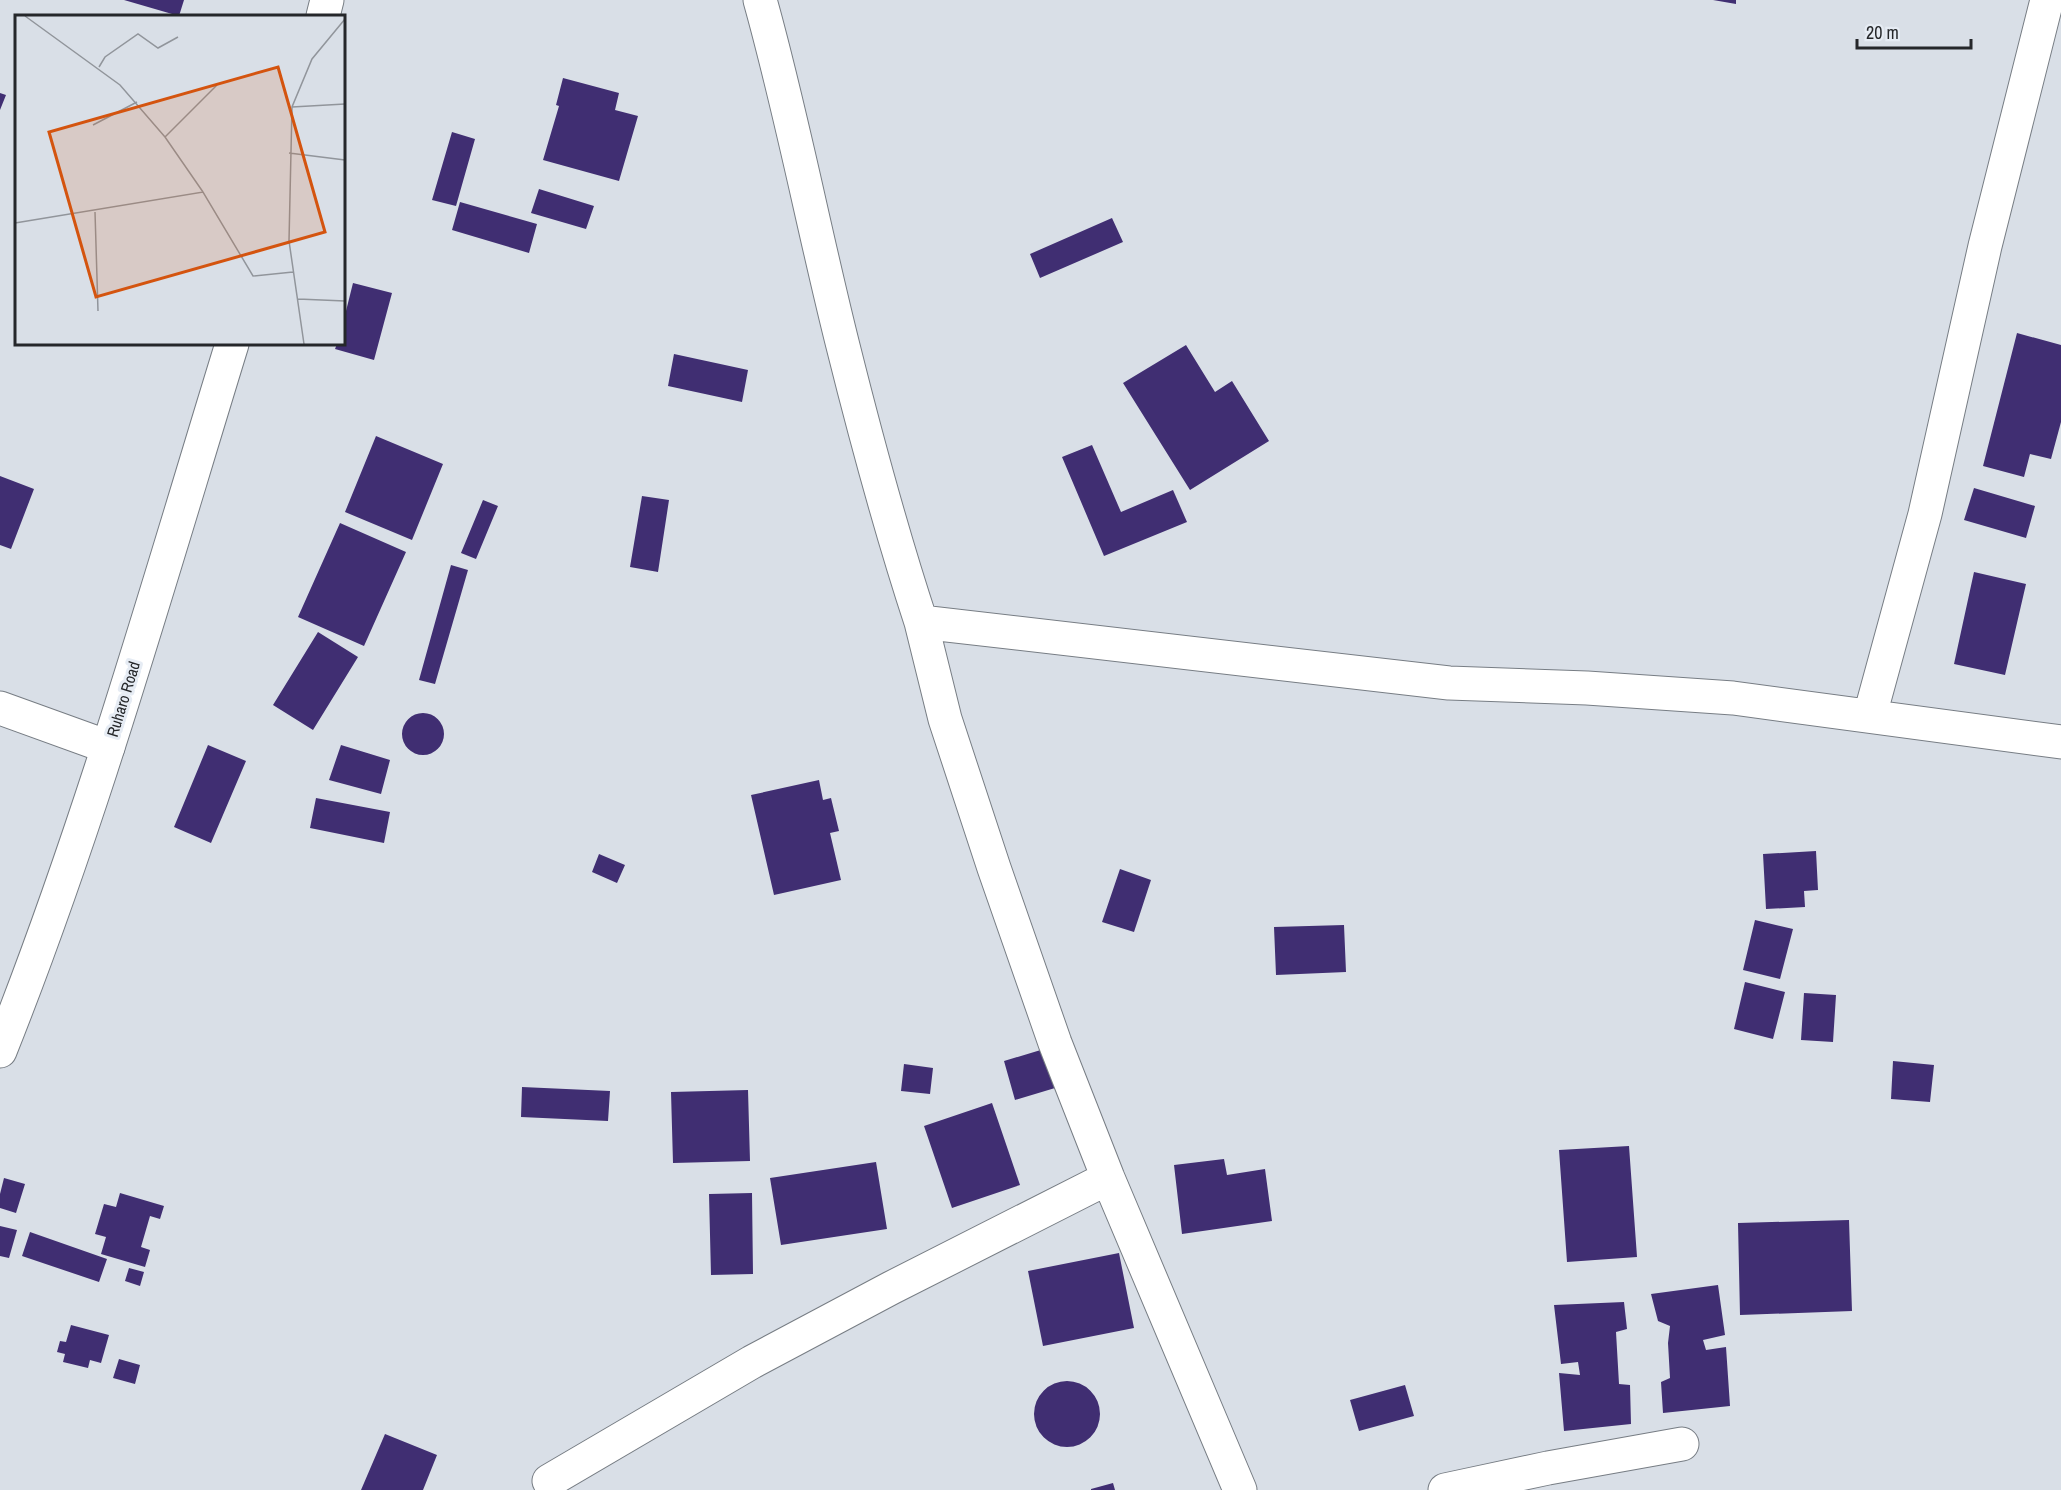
<svg xmlns="http://www.w3.org/2000/svg" width="2061" height="1490" viewBox="0 0 2061 1490" font-family="'Archivo Narrow',sans-serif">
<style>
.building{fill:#402e72}
.lines{fill:none;stroke-linecap:round;stroke-linejoin:round}
.minor-casing{stroke:#777d84;stroke-width:35}
.tertiary-casing{stroke:#777d84;stroke-width:35}
.minor{stroke:#fff;stroke-width:33}
.tertiary{stroke:#fff;stroke-width:33}
.labels{text-anchor:middle;dominant-baseline:central;stroke-width:6;stroke-linejoin:round;paint-order:stroke}
.street-label{font-size:16px;fill:#25272a;stroke:#e6ecf4}
.inset-road{fill:none;stroke:#91959b;stroke-width:1.5}
.view{fill:#d4540f;fill-opacity:0.15;stroke:#d4540f;stroke-width:3}
.inset-edge{fill:none;stroke:#25272a;stroke-width:3}
</style>
<rect width="100%" height="100%" fill="#d9dfe7"/>
<!-- building -->
<path class="building" d="M124,0H184L179,16Z
M1713,0H1736V4Z
M563,78L619,93L615,110L638,116L619,181L543,160L559,106L556,105Z
M0,93L6,95L0,110Z
M452,132L475,139L456,206L432,200Z
M539,189L594,206L586,229L531,213Z
M460,202L537,224L529,253L452,230Z
M1112,218L1123,242L1040,278L1030,254Z
M353,283L392,293L374,360L335,349L337,344H344V319Z
M2017,333L2061,345V422L2051,459L2030,454L2024,477L1983,466Z
M1186,345L1215,392L1232,381L1269,441L1190,490L1123,383Z
M674,354L748,370L742,402L668,386Z
M376,436L443,464L412,540L345,512Z
M1092,445L1121,512L1173,490L1187,522L1104,556L1062,457Z
M0,476L34,489L11,549L0,545Z
M1974,488L2035,506L2026,538L1964,520Z
M642,496L669,500L658,572L630,567Z
M483,500L498,506L476,559L461,553Z
M340,523L406,552L364,646L298,617Z
M451,565L468,570L435,684L419,680Z
M1974,572L2026,584L2005,675L1954,664Z
M318,632L358,657L313,730L273,705Z
M402 734a21 21 0 1 1 42 0a21 21 0 1 1-42 0Z
M208,745L246,761L211,843L174,827Z
M341,745L390,760L381,794L329,780Z
M819,780L823,800L831,798L839,831L830,833L841,880L774,895L751,795Z
M316,798L390,812L384,843L310,828Z
M1816,851L1818,890L1804,891L1805,907L1766,909L1763,854Z
M599,854L625,865L617,883L592,872Z
M1120,869L1151,880L1134,932L1102,922Z
M1755,920L1793,929L1780,979L1743,970Z
M1344,925L1346,972L1276,975L1274,927Z
M1745,982L1785,992L1773,1039L1734,1029Z
M1804,993L1836,995L1833,1042L1801,1040Z
M1044,1049L1055,1088L1015,1100L1004,1061Z
M1893,1061L1934,1065L1930,1102L1891,1099Z
M904,1064L933,1068L930,1094L901,1091Z
M522,1087L610,1091L608,1121L521,1117Z
M748,1090L750,1161L673,1163L671,1092Z
M992,1103L1020,1185L952,1208L924,1126Z
M1629,1146L1637,1257L1567,1262L1559,1150Z
M1224,1159L1227,1175L1265,1169L1272,1221L1182,1234L1174,1165Z
M876,1162L887,1229L781,1245L770,1178Z
M4,1178L25,1184L16,1213L0,1208V1194Z
M120,1193L164,1206L160,1219L150,1216L141,1247L150,1250L145,1267L101,1254L106,1237L95,1234L104,1204L116,1207Z
M752,1193L753,1274L711,1275L709,1194Z
M1849,1220L1852,1311L1740,1315L1738,1223Z
M0,1226L17,1230L9,1258L0,1256Z
M30,1232L107,1259L99,1282L22,1256Z
M1119,1253L1134,1328L1043,1346L1028,1271Z
M129,1268L144,1272L140,1286L125,1281Z
M1718,1285L1725,1335L1703,1340L1706,1350L1726,1347L1730,1406L1663,1413L1661,1382L1670,1378L1668,1343L1670,1326L1658,1321L1651,1294Z
M1624,1302L1627,1329L1616,1332L1619,1384L1630,1385L1631,1424L1564,1431L1559,1373L1580,1375L1578,1362L1561,1364L1554,1305Z
M71,1325L109,1335L101,1363L90,1360L88,1368L63,1362L65,1354L57,1352L60,1341L66,1342Z
M119,1359L140,1365L135,1384L113,1378Z
M1034 1414a33 33 0 1 1 66 0a33 33 0 1 1-66 0Z
M1405,1385L1414,1416L1359,1431L1350,1400Z
M385,1434L437,1455L423,1490H361Z
M1113,1483L1115,1490H1091V1489Z"/>
<g class="lines">
<!-- minor casing -->
<g class="minor-casing">
<path id="minor" d="M760,0C792,114 814,231 843,346C866,438 891,531 921,622L1449,683L1587,688L1733,698L2061,742
M921,622L945,719L994,868L1055,1043L1108,1178L1240,1490
M0,708L108,747
M1870,715L1925,514L1985,246L2047,0
M549,1481L752,1362L891,1288L1108,1178
M1445,1490L1548,1468L1682,1444"/>
</g>
<!-- tertiary casing -->
<g class="tertiary-casing">
<path id="tertiary" d="M323,16L327,0
M0,1051C92,820 159,581 232,344"/>
</g>
<!-- minor -->
<use href="#minor" class="minor"/>
<!-- tertiary -->
<use href="#tertiary" class="tertiary"/>
</g>
<g class="labels">
<!-- street labels -->
<g class="street-label">
<text transform="translate(123 699) rotate(-73)">Ruharo Road</text>
</g>
</g>
<!-- overview -->
<g transform="translate(15 15)">
<rect width="330" height="330" fill="#d9dfe7"/>
<path class="inset-road" d="M10,1L105,70L150,122L188,177M84,52L90,42L123,19L143,33L163,22M277,92L330,89M78,110L122,87M150,122L202,70M274,138L330,145M80,197L83,296M0,208L188,177L238,261L278,257M283,284L330,286M289,329L274,226L277,92L297,44L330,4"/>
<path class="view" d="M263,52L310,217L81,282L34,117Z"/>
<rect width="330" height="330" class="inset-edge"/>
</g>
<!-- scale -->
<path d="M1857 39v9h114v-9" fill="none" stroke="#25272a" stroke-width="3"/>
<text x="1866" y="39" font-size="18" fill="#25272a" stroke="#e6ecf4" stroke-width="4.5" paint-order="stroke">20 m</text>
</svg>
